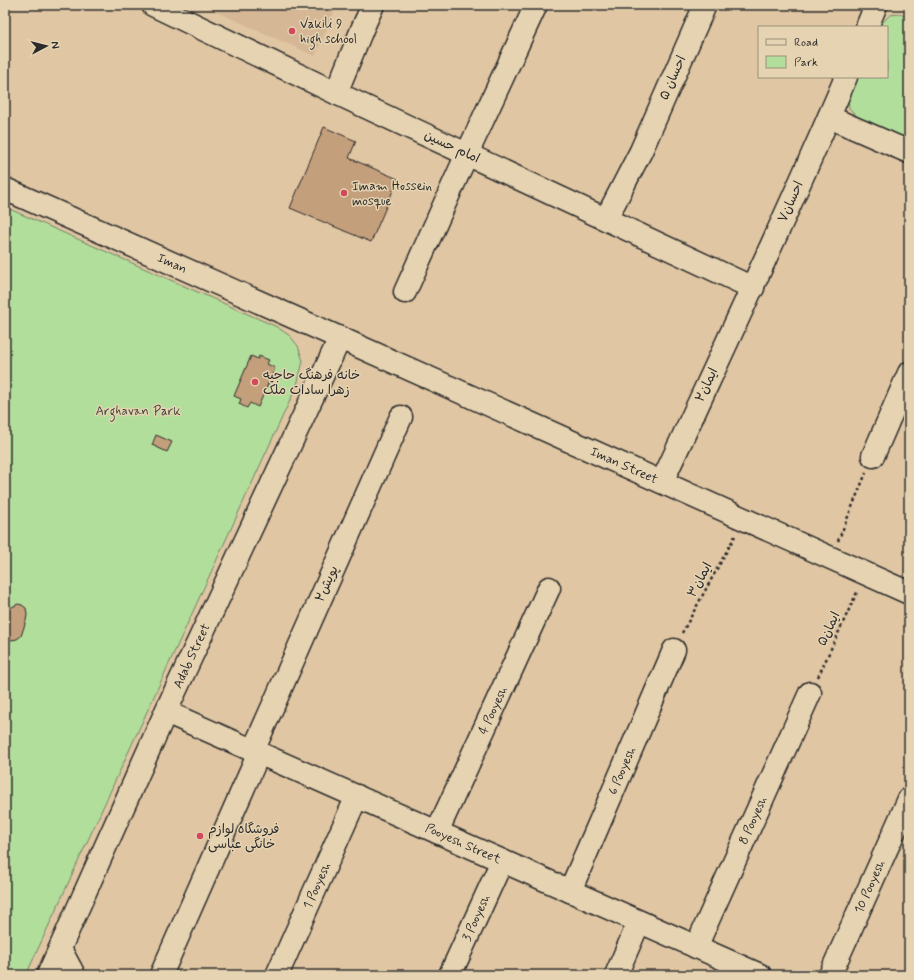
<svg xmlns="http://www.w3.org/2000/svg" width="914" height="980" viewBox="0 0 914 980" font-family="Mynerve,'Playpen Sans Arabic',sans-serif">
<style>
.built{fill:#d5b795}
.green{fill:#b2de9c;stroke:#6e8464}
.building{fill:#c49f7b;stroke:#2b2b2b}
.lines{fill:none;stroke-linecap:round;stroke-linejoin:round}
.minor-casing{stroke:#2b2b2b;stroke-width:25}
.path{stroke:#2b2b2b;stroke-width:2.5;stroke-dasharray:3 3;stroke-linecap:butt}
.minor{stroke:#e6d3b1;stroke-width:22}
.poi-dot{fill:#d1495b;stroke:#e6d3b1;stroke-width:1.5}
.labels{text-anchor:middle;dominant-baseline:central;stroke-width:3;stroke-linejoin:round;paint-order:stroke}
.poi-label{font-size:13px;fill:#2b2b2b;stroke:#e6d3b1;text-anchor:start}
.street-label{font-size:13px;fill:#2b2b2b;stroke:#e6d3b1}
.park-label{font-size:13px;fill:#3f463c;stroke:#e6d3b1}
</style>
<rect width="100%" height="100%" fill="#e0c6a3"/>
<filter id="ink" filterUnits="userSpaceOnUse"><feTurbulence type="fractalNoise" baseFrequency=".025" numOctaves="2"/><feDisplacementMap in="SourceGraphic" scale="8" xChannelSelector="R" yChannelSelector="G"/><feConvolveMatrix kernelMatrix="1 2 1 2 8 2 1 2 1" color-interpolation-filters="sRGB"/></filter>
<g filter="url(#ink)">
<!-- built -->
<path class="built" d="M201,5H337L315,56Z"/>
<!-- green -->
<path class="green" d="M900,14L909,18V139L858,117L849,108L848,97L857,77H887V27H880L881,24L890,15Z
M5,207L277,327L290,336L298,346L303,361L297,385L26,975H5Z"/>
<!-- building -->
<path class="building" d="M324,127L356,141L349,158L398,179L371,242L290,208Z
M251,356L258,359L259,356L269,360L267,364L275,368L258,407L250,403L247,408L239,404L241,399L234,396Z
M156,435L172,442L167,452L152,445Z
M9,599L10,608L18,604L22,605L26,608L27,615L26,621L21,636L17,639L12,640L10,639L8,630L5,633V603Z"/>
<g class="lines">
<!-- minor casing -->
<g class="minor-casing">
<g id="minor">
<path d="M153,5L336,93L753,288"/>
<path d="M867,27L876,5"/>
<path d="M336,93L363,27L373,5"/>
<path d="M829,117L909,152"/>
<path id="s1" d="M5,189L340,338L909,593"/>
<path d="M606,219L641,151L705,5"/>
<path d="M405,292L467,154L536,5"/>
<path d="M873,456L909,373"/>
<path d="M662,482C724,348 788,214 846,77"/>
<path id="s2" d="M166,712L760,975"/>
<path d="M253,751L401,417"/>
<path id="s3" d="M437,832L549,588"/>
<path id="s4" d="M570,891L674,650"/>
<path id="s5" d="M696,947L810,693"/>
<path d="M60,949L74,975"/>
<path id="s6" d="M48,975L172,698L340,338"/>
<path d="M161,975L259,753"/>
<path id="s7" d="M277,975L357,796"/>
<path id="s8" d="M450,975L502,861"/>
<path d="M616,975L639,922"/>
<path id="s9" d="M830,975L909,799"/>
</g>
</g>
<!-- path -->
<path class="path" d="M838,541L866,473
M682,633L735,536
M818,677L858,590"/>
<!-- minor -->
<use href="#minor" class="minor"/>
</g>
</g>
<!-- markers -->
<g class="poi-dot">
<circle cx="292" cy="31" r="4"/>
<circle cx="344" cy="193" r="4"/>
<circle cx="255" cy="382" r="4"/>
<circle cx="200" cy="836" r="4"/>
</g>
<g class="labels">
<!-- poi labels -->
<g class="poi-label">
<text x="300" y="24">Vakili 9<tspan x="300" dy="15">high school</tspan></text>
<text x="352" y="186">Imam Hossein<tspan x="352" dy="15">mosque</tspan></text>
<text x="263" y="375">خانه فرهنگ حاجیه<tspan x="263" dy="15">زهرا سادات ملک</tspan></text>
<text x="208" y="829">فروشگاه لوازم<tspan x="208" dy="15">خانگی عباسی</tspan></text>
</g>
<!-- street labels -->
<g class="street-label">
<text transform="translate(673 78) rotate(-66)">احسان ۵</text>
<text transform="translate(452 147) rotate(25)">امام حسین</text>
<text transform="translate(791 202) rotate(-66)">احسان۷</text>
<text stroke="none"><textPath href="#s1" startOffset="183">Iman</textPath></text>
<text transform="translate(707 385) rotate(-65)">ایمان۲</text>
<text stroke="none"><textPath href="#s1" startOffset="678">Iman Street</textPath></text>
<text transform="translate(700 580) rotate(-62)">ایمان۳</text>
<text transform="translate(327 584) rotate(-66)">پویش۲</text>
<text transform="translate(829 629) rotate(-65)">ایمان۵</text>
<text stroke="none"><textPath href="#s6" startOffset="350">Adab Street</textPath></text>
<text stroke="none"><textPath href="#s3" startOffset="134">4 Pooyesh</textPath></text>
<text stroke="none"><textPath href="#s4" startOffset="131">6 Pooyesh</textPath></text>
<text stroke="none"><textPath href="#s5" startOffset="139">8 Pooyesh</textPath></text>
<text stroke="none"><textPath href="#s2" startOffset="325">Pooyesh Street</textPath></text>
<text stroke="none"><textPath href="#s7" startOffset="98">1 Pooyesh</textPath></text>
<text stroke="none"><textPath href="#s9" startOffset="97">10 Pooyesh</textPath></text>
<text stroke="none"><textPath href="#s8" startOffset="63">3 Pooyesh</textPath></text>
</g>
<!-- park labels -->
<g class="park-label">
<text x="138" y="411">Arghavan Park</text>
</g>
</g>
<!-- margin -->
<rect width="914" height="980" fill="none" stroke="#e6d3b1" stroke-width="20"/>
<rect x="10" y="10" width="894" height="960" fill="none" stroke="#2b2b2b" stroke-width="1.5" filter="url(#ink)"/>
<!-- legend -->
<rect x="758" y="26" width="130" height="52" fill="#e6d3b1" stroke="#9b907b"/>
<rect x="766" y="39" width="20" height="6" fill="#e6d3b1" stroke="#9b907b"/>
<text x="794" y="46" font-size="12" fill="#2b2b2b">Road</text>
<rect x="766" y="56" width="20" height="12" fill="#b2de9c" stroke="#9b907b"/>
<text x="794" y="66" font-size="12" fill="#2b2b2b">Park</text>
<!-- north arrow -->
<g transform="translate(46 46) rotate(83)" stroke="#e6d3b1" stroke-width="3" paint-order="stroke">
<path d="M0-3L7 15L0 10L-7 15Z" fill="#2b2b2b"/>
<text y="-6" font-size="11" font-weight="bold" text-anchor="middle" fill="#2b2b2b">N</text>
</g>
</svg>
